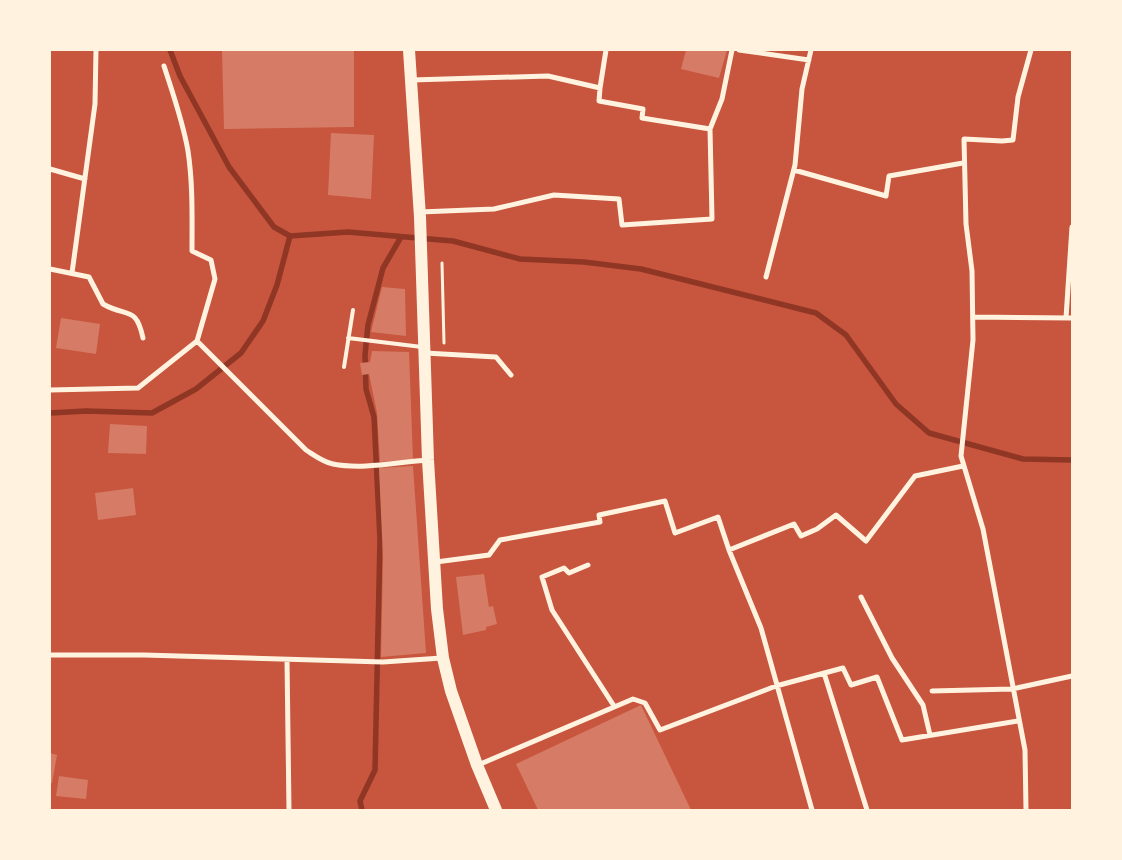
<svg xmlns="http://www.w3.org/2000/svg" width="1122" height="860" viewBox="0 0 1122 860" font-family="Commissioner,sans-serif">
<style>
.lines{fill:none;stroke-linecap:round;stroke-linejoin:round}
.stream{stroke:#8f3625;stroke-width:5.5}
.building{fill:#d67c66}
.path{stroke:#fff3e0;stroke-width:3}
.service{stroke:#fff3e0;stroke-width:4}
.minor{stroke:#fff3e0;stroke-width:5}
.primary{stroke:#fff3e0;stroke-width:12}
</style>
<rect width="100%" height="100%" fill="#c8553d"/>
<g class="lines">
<!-- stream -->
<path class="stream" d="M170,50L180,76L229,167L274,227L290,236L348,232L453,241L520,259L584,262L641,269L816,313L846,335L896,404L929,433L1023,459L1072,460
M50,413L86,411L152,413L196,389L241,353L263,321L277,285L290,236
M362,810L360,801L375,770L380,539L374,417L366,389L365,355L368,325L383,268L401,237"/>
</g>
<!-- building -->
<path class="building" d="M222,50H354V127L224,129Z
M686,50H727L719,78L681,69Z
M331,133L374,135L371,199L328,195Z
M382,287L405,289L406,336L371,332Z
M61,318L100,324L96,354L56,348Z
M372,351L409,352L413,459L380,462L377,413L369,374L362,375L360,363L370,362Z
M110,424L147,426L146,454L108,453Z
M413,466L426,653L381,657L383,558L379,468Z
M133,488L136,515L98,520L95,493Z
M484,574L489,607L493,606L497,624L486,627V630L463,635L456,577Z
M641,705L691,810H538L516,764Z
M50,753L57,755L52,783H50Z
M59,776L88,780L86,799L56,796Z"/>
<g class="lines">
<!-- path -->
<path class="path" d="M442,263L444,343"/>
<!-- service -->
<path class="service" d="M348,338L422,347
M344,367L353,310"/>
<!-- minor -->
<path class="minor" d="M739,50L809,60
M164,66C173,94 183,122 188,151C193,184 192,218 192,251L211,260L215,279L197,341
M412,80L548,76L600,88L599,101L643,109L642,118L710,129L722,99L732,50
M600,88L606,50
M50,169L85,179
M794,170L886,196L889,176L963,163
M420,212L494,209L554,195L619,199L622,225L712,219L710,129
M50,269L89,277L103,304C127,318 136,305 143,338
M72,273L95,104L96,50
M766,277L795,165L802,89L811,50
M973,317L1072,318
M1066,318L1072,227
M425,353L496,357L511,375
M50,390L138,388L197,341L306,450C314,455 323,462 333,464C363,470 397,462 428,460
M729,550L761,628L812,810
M436,562L489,555L500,540L600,522L599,515L665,501L675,533L718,517L729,550L794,524L801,536L817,529L836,515L866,541L915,476L963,466
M588,565L569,573L564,568L542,577L552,610L614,706
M861,597L892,658L923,705L930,735
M50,655H144L383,662L442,658
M287,660L289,810
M824,673L867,810
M932,691L1012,689L1072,676
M478,765L633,699L645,703L660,730L776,686L843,668L851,685L877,677L902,740L1018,721
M1026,810L1025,750L983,529L961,456L973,340L972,271L966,224L964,139L1002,141L1013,140L1018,97L1031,50"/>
<!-- primary -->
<path class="primary" d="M409,50L420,217L428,460L437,609L443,658L451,691L477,765L496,810"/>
</g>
<!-- border -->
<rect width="1122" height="860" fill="none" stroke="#fff3e0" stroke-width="102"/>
</svg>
